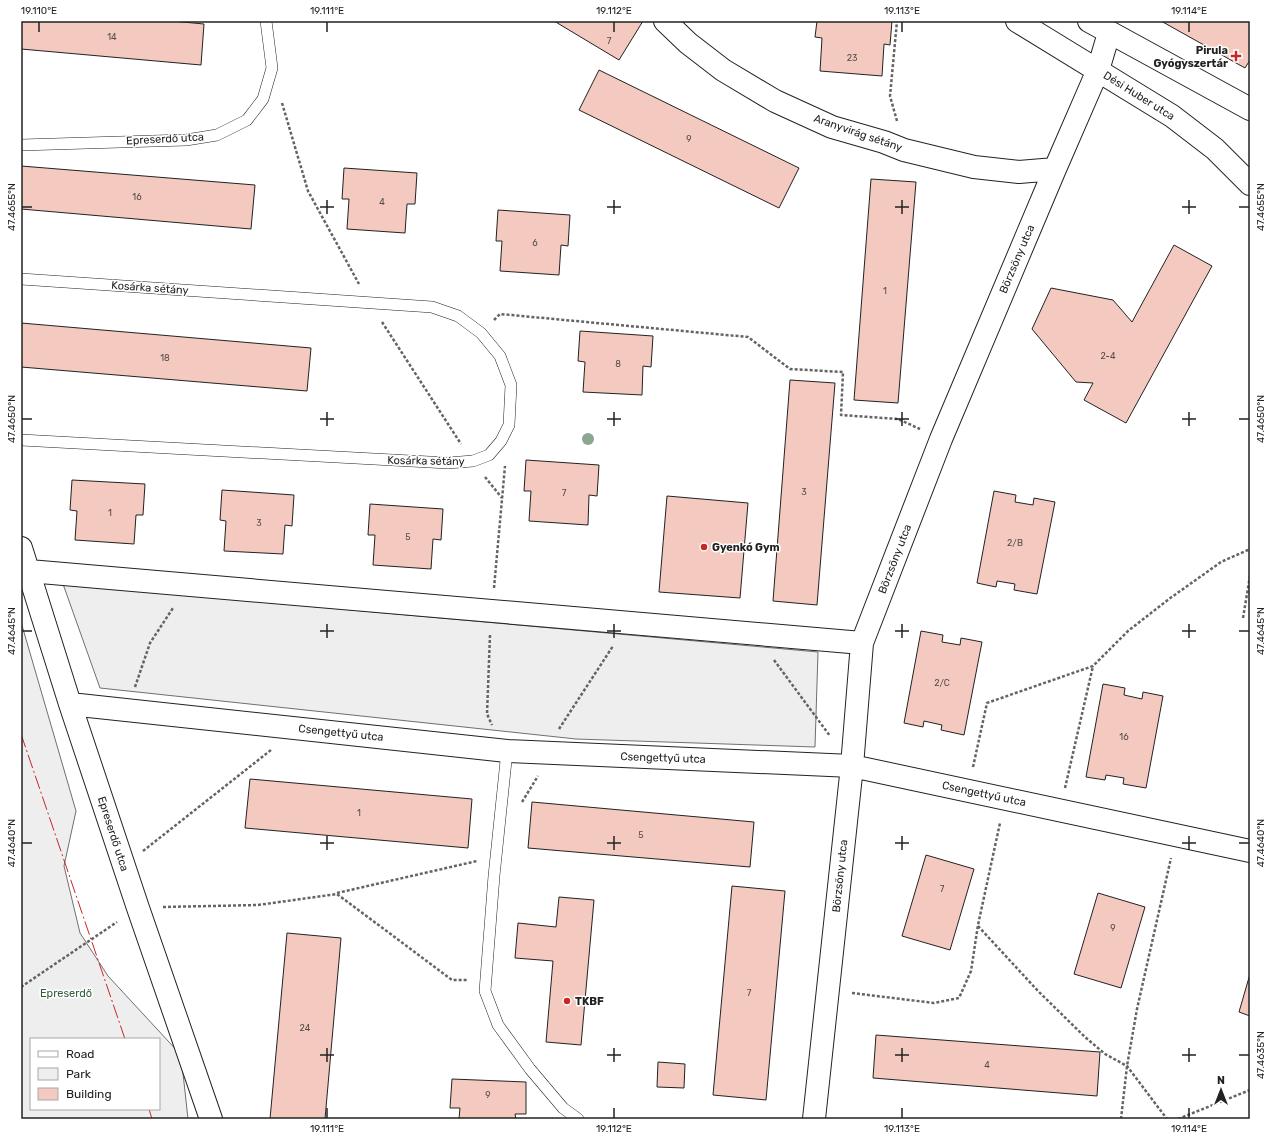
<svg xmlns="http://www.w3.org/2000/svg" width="1271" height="1140" viewBox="0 0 1271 1140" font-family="Rubik,sans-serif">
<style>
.green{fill:#eee;stroke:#6f6f6f;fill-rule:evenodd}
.building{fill:#f3c9c0;stroke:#222}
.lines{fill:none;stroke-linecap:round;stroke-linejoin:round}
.lane-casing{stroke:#222;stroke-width:12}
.street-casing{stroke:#222;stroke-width:24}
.path{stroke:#646464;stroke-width:2.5;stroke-dasharray:3 2;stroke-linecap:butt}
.lane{stroke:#fff;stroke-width:11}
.street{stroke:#fff;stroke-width:22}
.power{stroke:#c62828;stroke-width:1;stroke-dasharray:14 3 2 3;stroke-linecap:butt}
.tree{fill:#8da692}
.ticks{fill:none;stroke:#222;stroke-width:1.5}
.poi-dot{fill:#c62828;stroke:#fff;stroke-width:1.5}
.labels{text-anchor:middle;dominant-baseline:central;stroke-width:3;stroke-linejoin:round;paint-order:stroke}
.number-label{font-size:9px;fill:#564c4a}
.poi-label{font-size:11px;font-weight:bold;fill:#222;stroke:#fff;text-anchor:start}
.street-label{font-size:11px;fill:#222;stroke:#fff}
.park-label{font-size:11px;fill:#2f5e38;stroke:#fff}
.neatline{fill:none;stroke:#222;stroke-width:1.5}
.ticks-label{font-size:10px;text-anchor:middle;fill:#222}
</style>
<rect width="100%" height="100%" fill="#fff"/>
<!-- green -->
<path class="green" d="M63,584L818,652L815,747L576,739L100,688Z
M21,622L76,811L64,866L80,933L108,976L181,1055L188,1119H21ZM31,1039H159V1109H31Z"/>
<!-- building -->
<path class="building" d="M21,21H172L204,24L201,65L21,49Z
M554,21H643L619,60Z
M817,21H892L890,45L884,44L882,76L820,71L822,38L815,37Z
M1161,21H1250V60L1245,68Z
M599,70L799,168L779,208L579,110Z
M21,166L255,185L251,229L21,209Z
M344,168L417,173L415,204H407L405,233L347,229L349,199H342Z
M871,179L916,182L898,403L854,400Z
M498,210L570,215L568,246L561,245L559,275L500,271L502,241H496Z
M1174,245L1212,266L1126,423L1084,400L1093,383L1076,382L1032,329L1051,288L1113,300L1132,322Z
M21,323L311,348L307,391L21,367Z
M580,331L653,336L651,367L643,366L642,395L583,392L585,362L578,361Z
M790,380L835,383L817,605L773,601Z
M526,460L599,465L597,496L589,495L588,525L529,521L531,491H524Z
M72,480L145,484L143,515H136L134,544L75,540L77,511L70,510Z
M222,490L294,495L292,526L285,525L283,554L224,551L226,521L220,520Z
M994,491L1016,495L1015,502L1033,505L1034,498L1055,502L1037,594L1014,590L1015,584L997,581L996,587L977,583Z
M667,496L748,503L740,598L659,592Z
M370,504L443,509L441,540L433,539L431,569L373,565L375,535H368Z
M921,631L943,635L942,642L960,645L961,638L982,642L964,735L941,730L942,725L924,721L923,727L904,723Z
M1103,684L1125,688L1124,695L1142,699L1143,692L1163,696L1146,788L1123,784L1124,778L1106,775L1105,780L1086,777Z
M250,779L472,799L468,848L245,828Z
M532,802L754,822L750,867L528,848Z
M926,855L974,869L950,950L902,936Z
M732,886L785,891L766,1100L713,1095Z
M1098,893L1145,907L1121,988L1074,974Z
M559,897L594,900L581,1045L546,1042L553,961L515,958L518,923L556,927Z
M287,933L341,938L325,1119H270Z
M1250,974V1016L1239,1012Z
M876,1035L1100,1052L1097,1096L873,1078Z
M658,1062L685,1064L684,1088L657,1087Z
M452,1079L526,1082V1114H515L516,1119H459L460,1108H450Z"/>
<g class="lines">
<!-- lane casing -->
<g class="lane-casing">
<path id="lane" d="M21,145L186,140L217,135L247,120L263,99L272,68L266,21
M21,279L432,307L458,316L481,333L500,356L511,385L509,425L501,441L489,455L473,461L448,463L21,440
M507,751L494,876L485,991L498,1025L530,1069L563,1108L578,1119"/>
</g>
<!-- street casing -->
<g class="street-casing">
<path id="street" d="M665,21L688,43L723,70L775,101L832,127L884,142L904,150L974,167L1019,172L1055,169
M1017,21L1172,116L1215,149L1250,184
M1089,21L1250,109
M21,548L70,704L138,908L211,1119
M29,571L862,643
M70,704L507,751L852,766L1250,851
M814,1119L852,766L862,643L941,439L1055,169L1098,70L1109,33"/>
</g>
<!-- path -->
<path class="path" d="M282,103L308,191L359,284
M897,121L890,96L897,21
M494,320L500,314L748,337L790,369L843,372L841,415L898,419L920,429
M382,322L461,444
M485,477L502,498
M494,588L505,466
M1243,618L1250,576
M490,635L487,714L492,725
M774,660L830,736
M135,687L150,643L173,608
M559,729L613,646
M973,767L987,703L1093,666L1128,631L1169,599L1221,562L1250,549
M1065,788L1093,666
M522,802L538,776
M143,851L271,750
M337,893L477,861
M163,907L258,905L337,894L452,980H468
M978,926L1038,991L1085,1037L1105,1054L1127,1066L1167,1119
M21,987L117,922
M852,993L934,1003L959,998L971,971L978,925L1000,823
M1121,1119L1127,1066L1137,1009L1171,858
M1178,1119L1250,1090"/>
<!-- lane -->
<use href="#lane" class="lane"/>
<!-- street -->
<use href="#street" class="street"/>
<!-- power -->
<path class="power" d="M21,734L125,1039
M149,1109L152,1119"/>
</g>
<!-- trees -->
<circle class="tree" cx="588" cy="439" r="6"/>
<!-- ticks -->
<path class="ticks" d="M39,22V32M327,22V32M614,22V32M902,22V32M1189,22V32M327,200V214M614,200V214M902,200V214M1189,200V214M22,207H32M320,207H334M607,207H621M895,207H909M1182,207H1196M1239,207H1249M327,412V426M614,412V426M902,412V426M1189,412V426M22,419H32M320,419H334M607,419H621M895,419H909M1182,419H1196M1239,419H1249M327,624V638M614,624V638M902,624V638M1189,624V638M22,631H32M320,631H334M607,631H621M895,631H909M1182,631H1196M1239,631H1249M327,836V850M614,836V850M902,836V850M1189,836V850M22,843H32M320,843H334M607,843H621M895,843H909M1182,843H1196M1239,843H1249M327,1048V1062M614,1048V1062M902,1048V1062M1189,1048V1062M320,1055H334M607,1055H621M895,1055H909M1182,1055H1196M1239,1055H1249M327,1108V1118M614,1108V1118M902,1108V1118M1189,1108V1118"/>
<!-- markers -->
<g class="poi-dot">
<path d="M1234 50h4v4h4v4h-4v4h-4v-4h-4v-4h4z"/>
<circle cx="704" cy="547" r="4"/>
<circle cx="567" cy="1001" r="4"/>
</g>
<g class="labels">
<!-- number labels -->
<g class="number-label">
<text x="112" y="37">14</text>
<text x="609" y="41">7</text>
<text x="852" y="58">23</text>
<text x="689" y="139">9</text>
<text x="137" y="197">16</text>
<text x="382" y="202">4</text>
<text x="535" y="243">6</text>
<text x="885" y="291">1</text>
<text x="1108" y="356">2-4</text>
<text x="165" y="358">18</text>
<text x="618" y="364">8</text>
<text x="804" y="492">3</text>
<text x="564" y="493">7</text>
<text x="110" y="513">1</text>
<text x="259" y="523">3</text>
<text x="408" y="537">5</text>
<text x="1015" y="543">2/B</text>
<text x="942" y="683">2/C</text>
<text x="1124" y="737">16</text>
<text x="359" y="813">1</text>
<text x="641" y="835">5</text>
<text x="942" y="889">7</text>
<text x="1113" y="928">9</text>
<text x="749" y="993">7</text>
<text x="305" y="1028">24</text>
<text x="987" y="1065">4</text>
<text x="488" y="1095">9</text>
</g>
<!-- poi labels -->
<g class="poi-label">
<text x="1228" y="50" text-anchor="end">Pirula<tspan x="1228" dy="13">Gyógyszertár</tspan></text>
<text x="712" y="547">Gyenkó Gym</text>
<text x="575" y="1001">TKBF</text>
</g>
<!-- street labels -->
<g class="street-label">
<text transform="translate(1139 96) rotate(32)">Dési Huber utca</text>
<text transform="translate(858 133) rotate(19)">Aranyvirág sétány</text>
<text transform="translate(165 139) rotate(-3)">Epreserdő utca</text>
<text transform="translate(1017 259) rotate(-67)">Börzsöny utca</text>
<text transform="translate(150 288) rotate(4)">Kosárka sétány</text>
<text transform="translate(426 461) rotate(1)">Kosárka sétány</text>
<text transform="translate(895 559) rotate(-69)">Börzsöny utca</text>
<text transform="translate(341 733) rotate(6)">Csengettyű utca</text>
<text transform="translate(663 758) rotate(2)">Csengettyű utca</text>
<text transform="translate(984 794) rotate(12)">Csengettyű utca</text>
<text transform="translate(113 834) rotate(72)">Epreserdő utca</text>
<text transform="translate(840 876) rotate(-84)">Börzsöny utca</text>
</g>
<!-- park labels -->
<g class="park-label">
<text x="66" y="993">Epreserdő</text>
</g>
</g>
<!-- border -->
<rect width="1271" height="1140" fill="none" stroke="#ffffff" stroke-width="44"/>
<!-- legend -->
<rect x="30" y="1038" width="130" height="72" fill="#ffffff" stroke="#a7a7a7"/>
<rect x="38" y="1051" width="20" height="6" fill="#ffffff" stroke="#a7a7a7"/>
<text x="66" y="1058" font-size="12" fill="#222222">Road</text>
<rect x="38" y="1068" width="20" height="12" fill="#eeeeee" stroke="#a7a7a7"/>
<text x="66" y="1078" font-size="12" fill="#222222">Park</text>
<rect x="38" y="1088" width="20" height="12" fill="#f3c9c0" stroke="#a7a7a7"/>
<text x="66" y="1098" font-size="12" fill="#222222">Building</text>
<!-- north arrow -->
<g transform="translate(1221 1090)" stroke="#ffffff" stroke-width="3" paint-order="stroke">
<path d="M0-3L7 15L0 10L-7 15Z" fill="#222222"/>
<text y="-6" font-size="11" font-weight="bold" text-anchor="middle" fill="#222222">N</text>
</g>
<rect x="22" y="22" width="1227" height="1096" class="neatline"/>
<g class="ticks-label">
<text x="39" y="14">19.110°E</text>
<text x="327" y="14">19.111°E</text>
<text x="614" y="14">19.112°E</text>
<text x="902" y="14">19.113°E</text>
<text x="1189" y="14">19.114°E</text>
<text transform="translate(11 207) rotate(-90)" y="4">47.4655°N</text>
<text transform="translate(1260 207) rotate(-90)" y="4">47.4655°N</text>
<text transform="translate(11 419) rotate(-90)" y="4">47.4650°N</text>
<text transform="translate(1260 419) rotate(-90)" y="4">47.4650°N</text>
<text transform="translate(11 631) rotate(-90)" y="4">47.4645°N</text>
<text transform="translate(1260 631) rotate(-90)" y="4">47.4645°N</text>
<text transform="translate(11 843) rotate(-90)" y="4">47.4640°N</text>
<text transform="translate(1260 843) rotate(-90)" y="4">47.4640°N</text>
<text transform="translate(1260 1055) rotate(-90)" y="4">47.4635°N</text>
<text x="327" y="1132">19.111°E</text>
<text x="614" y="1132">19.112°E</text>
<text x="902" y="1132">19.113°E</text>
<text x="1189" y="1132">19.114°E</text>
</g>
</svg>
